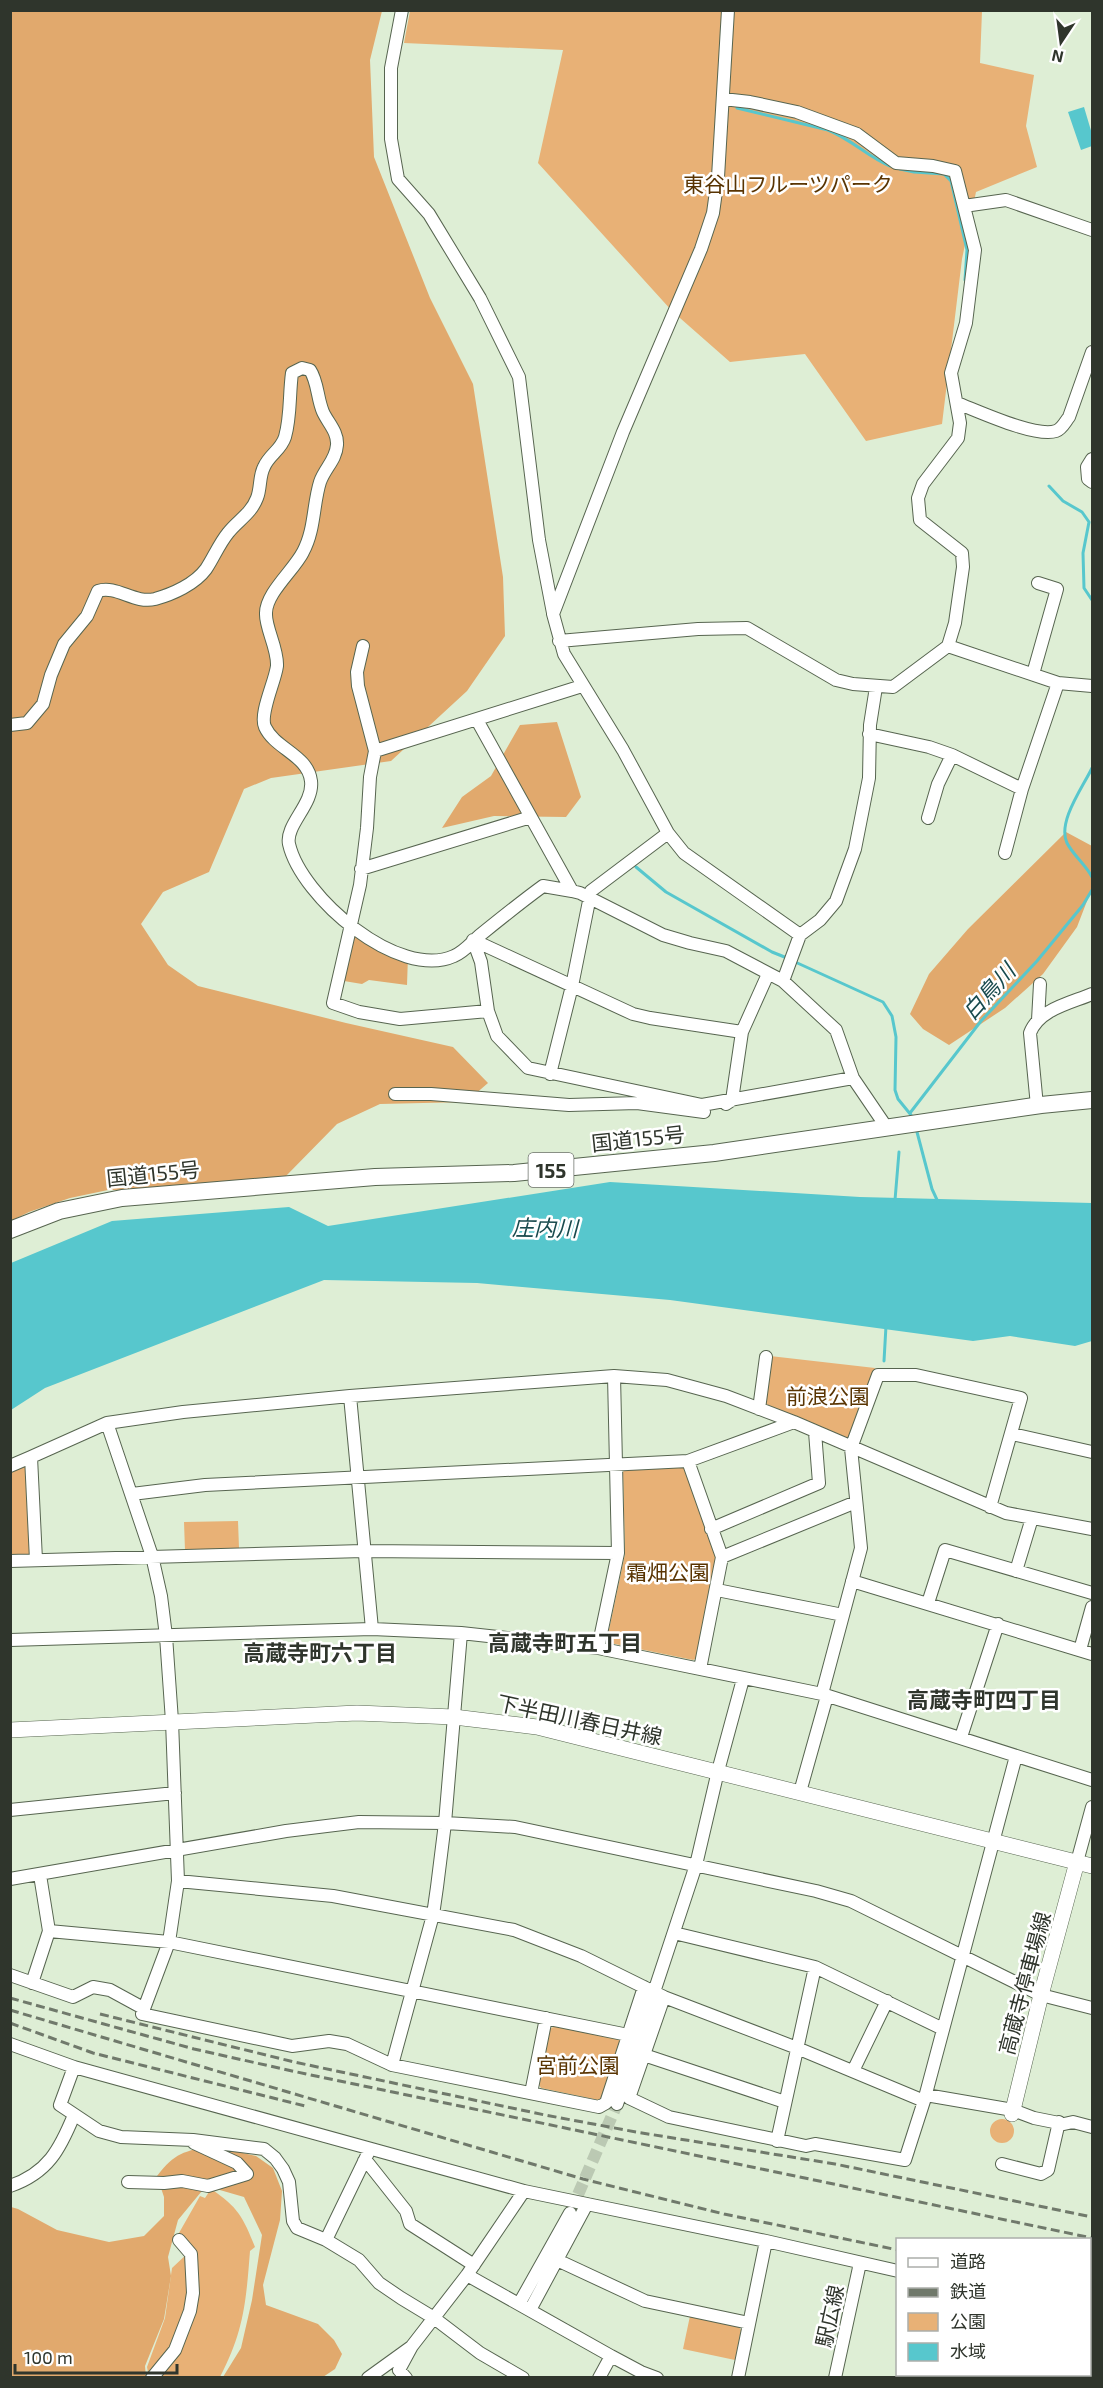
<svg xmlns="http://www.w3.org/2000/svg" width="1103" height="2388" viewBox="0 0 1103 2388" font-family="'Exo 2','Noto Sans JP',sans-serif">
<style>
.green{fill:#e8b176}
.forest{fill:#e1a96d}
.water{fill:#57c7cd}
.lines{fill:none;stroke-linecap:round;stroke-linejoin:round}
.stream{stroke:#57c7cd;stroke-width:3}
.minor-tunnel{stroke:#bbc9b3;stroke-width:12;stroke-dasharray:12 6;stroke-linecap:butt}
.minor-casing{stroke:#576550;stroke-width:14}
.major-casing{stroke:#576550;stroke-width:16}
.highway-casing{stroke:#576550;stroke-width:18}
.minor{stroke:#fff;stroke-width:12}
.major{stroke:#fff;stroke-width:15}
.highway{stroke:#fff;stroke-width:16}
.rail{stroke:#70796b;stroke-width:3;stroke-dasharray:9 4.5;stroke-linecap:butt}
.labels{text-anchor:middle;dominant-baseline:central;stroke-width:5;stroke-linejoin:round;paint-order:stroke}
.shield{fill:#fff;stroke:#6d726b;stroke-width:1.5}
.shield-label{font-size:20px;font-weight:bold;fill:#2f352c}
.park-label{font-size:21px;fill:#593402;stroke:#fff}
.street-label{font-size:21px;fill:#2f352c;stroke:#fff}
.water-label{font-size:22px;font-style:italic;fill:#184a4d;stroke:#fff}
.neighbourhood-label{font-size:22px;font-weight:bold;fill:#2f352c;stroke:#fff}
</style>
<rect width="100%" height="100%" fill="#deeed5"/>
<!-- green -->
<path class="green" d="M410,11H982L980,63L1034,75L1026,126L1037,167L976,192L962,259L942,424L866,441L805,354L730,362L672,311L538,163L563,50L404,43Z
M770,1356L875,1368L850,1437L844,1438L766,1404L764,1400Z
M24,1465L28,1468L31,1553L27,1556L11,1557V1472Z
M680,1465L685,1468L718,1557L697,1658L693,1660L610,1643L607,1639L625,1554L623,1472L626,1468Z
M238,1521L239,1548L185,1550L184,1522Z
M555,2026L619,2038L621,2043L602,2098L598,2100L541,2088L539,2085L550,2029Z
M990 2131a12 12 0 1 1 24 0a12 12 0 1 1-24 0Z
M211,2189C238,2207 243,2217 255,2247L250,2251C246,2302 244,2331 220,2377H149L147,2367L165,2318L172,2268L188,2253L175,2240L200,2196L205,2198Z
M690,2316L738,2326L741,2330L735,2360L683,2349Z"/>
<!-- forest -->
<path class="forest" d="M11,11H382L370,60L374,157L430,298L473,384L503,577L505,636L467,691L391,761L271,778L244,789L209,872L163,892L141,924L168,965L198,986L346,1023L453,1047L488,1083L466,1102L380,1104L337,1124L286,1176L191,1190H108L70,1198L29,1212L11,1221Z
M557,722L581,797L566,817L494,816L442,828L462,797L491,776L520,725Z
M1066,832L1092,846V888L1077,927L1043,974L1005,1008L949,1045L923,1029L910,1014L929,974L968,929Z
M351,925L408,956L407,985L369,980L362,984L338,980Z
M212,2146L256,2156L273,2168L282,2191L280,2220L263,2285L266,2305L318,2324L334,2340L342,2354L335,2369L323,2377H223L241,2348L252,2300L262,2235L244,2197L206,2186L178,2220L168,2257L171,2276L164,2319L145,2366L146,2377L11,2378V2207L18,2209L57,2230L109,2242L144,2236L164,2216V2197L157,2176C175,2153 184,2151 212,2146Z"/>
<!-- water -->
<path class="water" d="M1084,107L1092,134V146L1081,150L1068,112Z
M610,1182L860,1197L1092,1203V1341L1075,1346L1010,1336L973,1341L670,1300L477,1283L324,1280L45,1388L11,1410V1263L112,1221L289,1207L328,1226Z"/>
<g class="lines">
<!-- stream -->
<path class="stream" d="M737,108L828,130C851,139 868,157 890,166
M900,169L914,172L944,174L951,181L967,250L965,280
M1049,486L1063,501L1082,512L1089,522L1083,553L1084,588L1092,600
M1092,768C1083,787 1057,822 1067,843C1073,855 1086,865 1092,877
M636,867L666,892L772,952L787,958
M793,961L883,1002L892,1016L896,1037L895,1090L898,1099L911,1115
M910,1113L981,1021L1037,961L1083,905L1092,890
M917,1132L932,1189L938,1202
M895,1200L899,1152
M884,1361L886,1326"/>
<!-- minor-tunnel -->
<path class="minor-tunnel" d="M571,2211L617,2104"/>
<!-- minor casing -->
<g class="minor-casing">
<path id="minor" d="M402,10L391,68V139L398,179L429,214L480,298L519,377L539,540L553,613
M728,10L718,177L713,213L701,249L623,432L553,614L564,654L623,750L668,833L684,853L800,935
M964,206L1006,200L1092,230
M957,403C978,411 1036,438 1056,431C1062,429 1065,422 1069,417L1092,352
M1092,459L1087,467L1088,479L1092,482
M559,641L698,629L747,628L836,680L853,684L893,687L948,646L955,623L963,567L962,553L920,520L918,498L923,484L958,438L960,423L951,373L966,323L975,250L955,171L933,166L896,163L857,134L797,112L750,102L723,99
M363,646L357,672L358,686L375,751L370,777L367,828L360,885L333,1003L359,1012L400,1019L488,1011
M948,646L1058,683L1092,686
M1033,674L1057,589L1038,583
M477,720L572,891L580,893L663,935L690,943L726,951L783,981L836,1030L853,1078L887,1128
M10,725L27,723L43,704L51,675L64,644L87,616L98,591C117,585 134,604 155,599C173,594 195,584 206,569C214,557 219,544 228,533C237,521 251,514 257,498C261,488 259,476 264,467C269,455 281,450 285,437C291,416 289,395 292,373L302,368L310,370C318,382 317,398 323,412C328,423 338,432 337,445C336,460 325,468 320,482C313,504 315,530 303,552C294,570 266,593 266,613C265,628 278,648 277,666C275,682 259,714 265,727C275,749 308,755 311,781C314,804 285,825 289,844C301,897 399,981 454,956C464,952 471,943 479,936C500,919 521,902 543,886L572,891
M869,734L929,747L952,755L1022,789
M375,751L582,686
M928,818L938,784L952,755
M1005,853L1022,789L1058,683
M361,869L531,817
M473,940L481,962L488,1011L497,1036L528,1068L702,1105L853,1078
M473,940L633,1014L650,1018L742,1032
M783,981L800,935L820,920L836,901L855,849L869,778L870,725L876,687
M1038,1020L1040,984
M550,1074L572,986L591,891L668,833
M395,1094H431L569,1105L637,1103L704,1112
M726,1104L732,1100L742,1032L768,974
M1037,1106L1030,1033C1039,1009 1071,1003 1092,994
M350,1396L372,1629
M759,1409L766,1357
M107,1423L152,1556L161,1596L166,1636L172,1721L178,1881L169,1942L142,2014L292,2046L329,2041L347,2044L392,2065L599,2107L606,2103L644,1987
M1012,1434L1092,1452
M688,1461L722,1557L700,1669
M10,1466L31,1457
M132,1494L205,1485L688,1461L794,1422
M711,1529L819,1483L815,1432
M722,1557L856,1502
M36,1560L31,1457L107,1423L183,1412L350,1396L614,1376L667,1380L726,1396L794,1422L1006,1513L1092,1529
M10,1561L363,1551L618,1553
M1016,1571L1032,1518
M852,1581L1092,1654
M717,1590L843,1615
M928,1603L945,1550L1092,1593
M10,1640L372,1629L461,1633L598,1648L822,1694L1092,1780
M598,1648L618,1553L614,1376
M1080,1650L1092,1607
M822,1694L861,1548L851,1448L878,1375H916L1021,1398L990,1507
M961,1737L998,1624
M800,1792L827,1696
M10,1810L175,1793
M1077,1862L1092,1807
M10,1879L286,1831L359,1822L445,1823L515,1827L816,1891L851,1901L1041,1995L1092,2008
M178,1881L333,1896L514,1930L581,1956L664,1997L797,2048L924,2101
M49,1931L169,1942L628,2035
M674,1933L815,1967L943,2029
M10,1975L73,1997L93,1987L110,1990L143,2008
M32,1983L49,1931L40,1875
M664,1997L629,2098L669,2117L806,2146L815,2144L905,2160L924,2101L1016,1756
M10,2044L74,2067L524,2191L766,2241L898,2271
M644,2055L785,2102
M392,2065L433,1915L437,1887L445,1823L461,1633
M74,2067L60,2105L99,2131L121,2137L193,2140L264,2149L275,2158L283,2169L289,2182L293,2221L297,2228L326,2240
M853,2071L887,2001
M531,2093L546,2018
M926,2095L1013,2110L1034,2118L1064,2124L1073,2122L1092,2127
M617,2104L696,1865L718,1771L743,1679
M777,2141L815,1967
M370,2149L326,2240L359,2260L379,2283L401,2298L434,2318L480,2353L523,2378
M364,2161L368,2163L406,2211L410,2224L474,2265
M1002,2164L1041,2174L1048,2170L1059,2122
M128,2182L164,2183L182,2181L208,2186L247,2174L237,2163L194,2143
M10,2186C48,2173 60,2149 74,2115
M557,2260L645,2301L749,2323
M467,2275L611,2356L641,2372L657,2378
M519,2304L570,2213
M530,2310L587,2204
M1090,2311L1092,2312
M152,2378L175,2350L190,2311L193,2293L191,2254L179,2240
M368,2378L411,2347
M406,2378L399,2370L412,2346L467,2275L524,2191
M599,2378L611,2356
M738,2378L766,2241
M835,2378L860,2263
M1016,2378L1017,2374"/>
</g>
<!-- major casing -->
<g class="major-casing">
<path id="major" d="M10,1730L357,1713L454,1717L537,1727L1092,1866
M1012,2114L1041,1995L1077,1862"/>
</g>
<!-- highway casing -->
<g class="highway-casing">
<path id="highway" d="M10,1230L59,1211L122,1198L375,1177L514,1173L714,1153L1041,1105L1092,1100"/>
</g>
<!-- minor -->
<use href="#minor" class="minor"/>
<!-- major -->
<use href="#major" class="major"/>
<!-- highway -->
<use href="#highway" class="highway"/>
<!-- rail -->
<path class="rail" d="M10,1998L194,2049L292,2071L1092,2238
M10,2010L583,2179L724,2214L898,2250
M100,2014L294,2062L545,2115L636,2132L835,2164L1092,2217
M10,2023L93,2053L305,2106
M1090,2289H1092"/>
</g>
<g class="labels">
<!-- shield labels -->
<rect class="shield" x="528.5" y="1153" width="45" height="34" rx="4.5"/>
<g class="shield-label">
<text x="551" y="1170">155</text>
</g>
<!-- park labels -->
<g class="park-label">
<text x="788" y="183">東谷山フルーツパーク</text>
<text x="828" y="1395">前浪公園</text>
<text x="668" y="1571">霜畑公園</text>
<text x="578" y="2064">宮前公園</text>
</g>
<!-- street labels -->
<g class="street-label">
<text transform="translate(638 1138) rotate(-6)">国道155号</text>
<text transform="translate(153 1173) rotate(-6)">国道155号</text>
<text transform="translate(580 1719) rotate(12)">下半田川春日井線</text>
<text transform="translate(1024 1983) rotate(-75)">高蔵寺停車場線</text>
<text transform="translate(829 2316) rotate(-78)">駅広線</text>
</g>
<!-- water labels -->
<g class="water-label">
<text transform="translate(988 991) rotate(-48)">白鳥川</text>
<text transform="translate(545 1227) rotate(1)">庄内川</text>
</g>
<!-- neighbourhood labels -->
<g class="neighbourhood-label">
<text x="565" y="1642">高蔵寺町五丁目</text>
<text x="320" y="1652">高蔵寺町六丁目</text>
<text x="984" y="1699">高蔵寺町四丁目</text>
</g>
</g>
<!-- border -->
<rect width="1103" height="2388" fill="none" stroke="#2f352c" stroke-width="24"/>
<!-- legend -->
<rect x="896" y="2238" width="195" height="138" fill="#ffffff" stroke="#acaeab" stroke-width="1.5"/>
<rect x="908" y="2258" width="30" height="9" fill="#ffffff" stroke="#acaeab" stroke-width="1.5"/>
<text x="950" y="2268" font-size="18" fill="#2f352c">道路</text>
<rect x="908" y="2288" width="30" height="9" fill="#70796b" stroke="#acaeab" stroke-width="1.5"/>
<text x="950" y="2298" font-size="18" fill="#2f352c">鉄道</text>
<rect x="908" y="2313" width="30" height="18" fill="#e8b176" stroke="#acaeab" stroke-width="1.5"/>
<text x="950" y="2328" font-size="18" fill="#2f352c">公園</text>
<rect x="908" y="2343" width="30" height="18" fill="#57c7cd" stroke="#acaeab" stroke-width="1.5"/>
<text x="950" y="2358" font-size="18" fill="#2f352c">水域</text>
<!-- north arrow -->
<g transform="translate(1061 42) rotate(193)" stroke="#ffffff" stroke-width="4.5" paint-order="stroke">
<path d="M0-4.5L10 22L0 15L-10 22Z" fill="#2f352c"/>
<text y="-9" font-size="16" font-weight="bold" text-anchor="middle" fill="#2f352c">N</text>
</g>
<!-- scale -->
<path d="M15 2364v9h162v-9" fill="none" stroke="#2f352c" stroke-width="3"/>
<text x="24" y="2364" font-size="18" fill="#2f352c" stroke="#ffffff" stroke-width="4.5" paint-order="stroke">100 m</text>
</svg>
